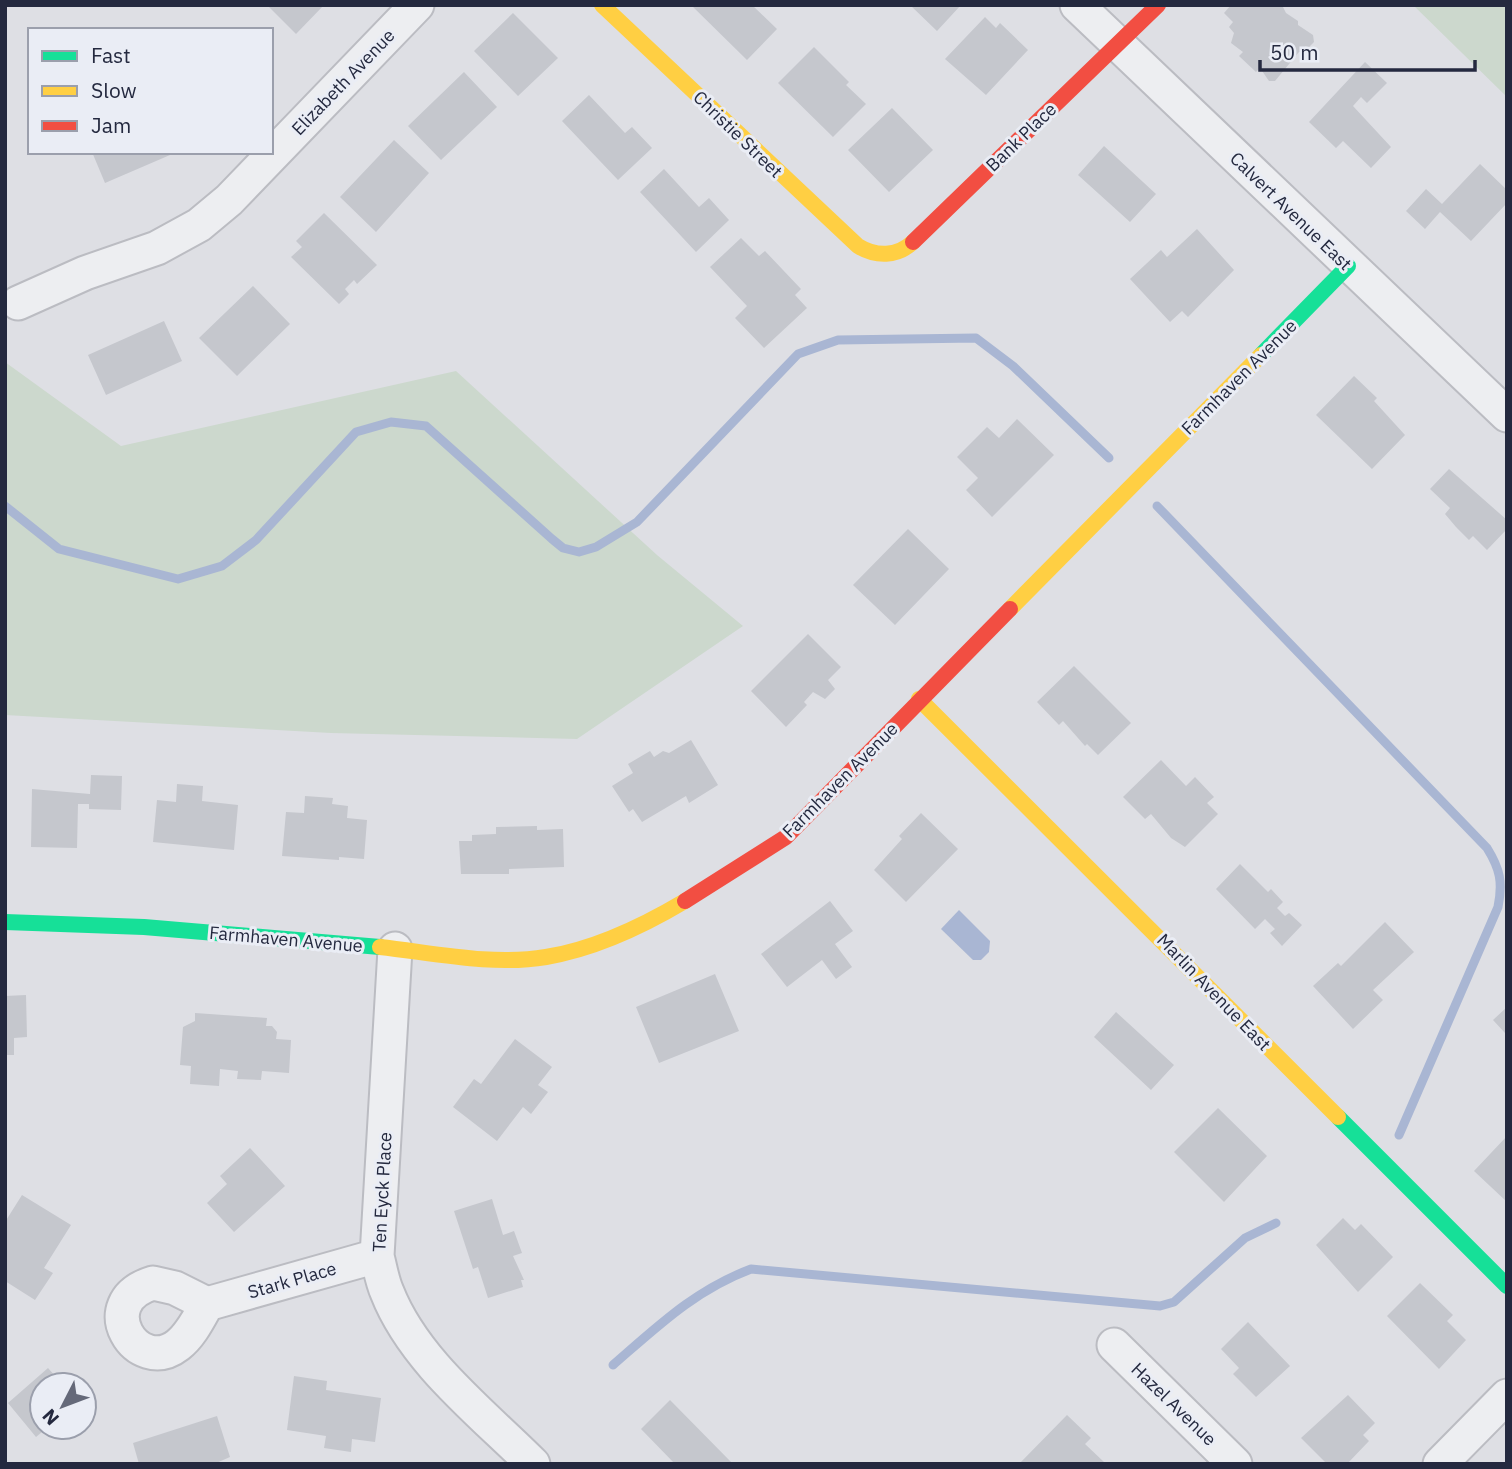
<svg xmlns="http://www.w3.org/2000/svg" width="1512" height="1469" viewBox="0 0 1512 1469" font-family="'IBM Plex Sans',sans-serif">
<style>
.green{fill:#ccd8cd}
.water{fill:#a9b6d3}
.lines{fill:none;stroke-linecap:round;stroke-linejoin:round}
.stream{stroke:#a9b6d3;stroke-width:9}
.building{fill:#c5c7cd}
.street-casing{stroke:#bbbcc2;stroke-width:37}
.street{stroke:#edeef1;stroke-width:33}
.fast{stroke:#16e098;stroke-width:16}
.slow{stroke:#ffcf43;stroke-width:16}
.jam{stroke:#f24e42;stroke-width:16}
.labels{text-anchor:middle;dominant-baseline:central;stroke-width:6;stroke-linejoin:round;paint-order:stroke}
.street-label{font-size:18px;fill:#24293f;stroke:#eaedf5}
</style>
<rect width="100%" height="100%" fill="#dedfe4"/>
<!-- green -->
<path class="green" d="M1413,5H1507V97Z
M5,362L121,446L456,371L657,555L743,626L577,739L331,733L5,715Z"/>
<!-- water -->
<path class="water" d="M959,910L990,941L989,952L981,960H973L941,929Z"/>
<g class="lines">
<!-- stream -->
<path class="stream" d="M5,506L59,549L178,579L222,566L256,540L356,432L391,422L426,426L552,539L563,548L579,552L596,547L637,522L798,354L838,340L976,338L1013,366L1109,458
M1157,506L1487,848C1500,869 1503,882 1498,907L1399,1135
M613,1365C658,1326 695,1290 751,1269L1160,1306L1174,1302L1245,1238L1276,1223"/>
</g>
<!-- building -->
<path class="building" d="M267,5H324L296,34Z
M691,5H752L777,29L747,60Z
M910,5H961L937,31Z
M1231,5H1282L1286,13L1298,21V25L1313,35L1314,42L1304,52H1299L1275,81H1269L1260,68L1256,72L1239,56L1243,52L1231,43L1234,33L1229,27L1233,22L1224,13Z
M513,13L558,58L518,96L474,51Z
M985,17L996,28L1000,23L1028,50L986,95L945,59Z
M814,47L849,82L846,85L866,104L833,137L778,83Z
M1365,62L1387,83L1367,103L1361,97L1353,106L1391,147L1371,168L1343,141L1336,148L1309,122Z
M464,72L497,107L441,160L408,126Z
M589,95L625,133L632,127L652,148L618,180L562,121Z
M892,108L933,150L889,192L848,150Z
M394,140L429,173L376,232L340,197Z
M1104,146L1156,194L1130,222L1078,175Z
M92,152H177L105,183Z
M1480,164L1507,190V203L1471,241L1440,212L1425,229L1406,211L1426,189L1442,204Z
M664,169L699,207L709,198L729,220L696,252L640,192Z
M324,213L377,265L357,284L354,280L345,289L349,294L339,304L291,257L302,247L296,241Z
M1197,229L1234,270L1188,317L1182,311L1170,322L1130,279L1161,250L1167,257Z
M741,238L759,256L765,251L801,289L795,295L807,308L764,348L735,318L747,306L710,267Z
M253,286L290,324L237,376L199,338Z
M164,321L182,361L106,395L88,355Z
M1354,376L1377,398L1374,401L1405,435L1372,469L1316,415Z
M1017,419L1054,455L992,517L966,490L978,478L957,457L987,427L999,438Z
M1449,469L1507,520V529L1487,550L1473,536L1469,540L1456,527L1445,514L1450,508L1430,489Z
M908,529L949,569L895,625L853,585Z
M808,634L841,667L828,680L835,689L825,699L813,692L804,702L807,705L786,727L751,691Z
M1074,666L1131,723L1098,755L1087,744L1085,746L1063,721L1059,725L1037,702Z
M691,740L718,785L689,803L686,796L642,822L633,809L629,812L612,786L633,773L628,764L650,751L654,757L663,751L669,753Z
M1161,760L1186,786L1195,777L1214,797L1207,803L1218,814L1185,847L1171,838L1151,814L1145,819L1123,797Z
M91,775L122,776L121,810L89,809V804H78L77,848L31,847L32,789L90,794Z
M177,784L203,786L202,801L238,805L234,850L153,842L157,800L176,802Z
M305,796L333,798L332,804L348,806L347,818L367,820L364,859L339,857V860L282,856L286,812L304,813Z
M921,813L958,849L906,902L874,870L902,839L899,836Z
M537,826V830L563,829L564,867L509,869V874H461L459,841H472V835L496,834V827Z
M1240,864L1268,892L1271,889L1283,902L1277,908L1285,916L1289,913L1302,925L1282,946L1270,933L1275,929L1265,919L1255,929L1216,889Z
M830,901L853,931L835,944L852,967L836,979L822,960L787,987L761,954Z
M1385,922L1414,952L1373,990L1383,1000L1353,1029L1313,986L1338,963L1341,966Z
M715,974L739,1031L659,1063L636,1007Z
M26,995L27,1037L14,1038V1055H5V996Z
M1507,1007V1031L1505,1033L1493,1020Z
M1116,1012L1174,1065L1151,1090L1094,1037Z
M195,1013L267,1018L266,1026H272L277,1032L276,1039L291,1040L289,1073L262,1071L261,1080L237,1079L238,1071L220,1069L219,1086L190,1084L191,1066L180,1065L183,1027L195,1021Z
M515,1039L552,1067L538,1085L548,1092L531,1114L523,1107L497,1141L453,1107L474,1079L481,1084Z
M1218,1108L1267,1156L1224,1202L1174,1152Z
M1507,1136V1202L1474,1171Z
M250,1148L285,1186L234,1232L207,1203L227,1184L220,1176Z
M22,1195L71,1225L44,1268L53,1273L35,1300L5,1281V1222Z
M492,1199L503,1235L514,1231L522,1253L513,1256L524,1280H521L523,1287L488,1298L478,1267L473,1269L454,1211Z
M1343,1218L1355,1230L1361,1224L1393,1257L1358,1292L1316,1245Z
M1420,1283L1453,1315L1447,1321L1466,1340L1439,1369L1387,1316Z
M1248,1322L1290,1366L1256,1397L1233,1374L1239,1368L1221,1349Z
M48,1368L63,1385H42V1427H48L36,1437L8,1403Z
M294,1376L327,1381L326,1390L381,1398L375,1442L352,1439L351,1452L324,1448L326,1436L287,1430Z
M1348,1395L1375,1423L1363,1435L1369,1441L1347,1464H1327L1301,1438Z
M84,1399L96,1414L84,1424Z
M670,1400L733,1464H675L641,1429Z
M1067,1415L1091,1438L1085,1444L1104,1462L1019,1464Z
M217,1416L230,1457L214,1464H139L133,1443Z
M58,1427H80L67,1438Z"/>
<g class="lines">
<!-- street casing -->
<g class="street-casing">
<path id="street" d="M1077,5L1507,415
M18,303L85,273L157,248L199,225L229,200L417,5
M395,949L377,1256C380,1267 382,1281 387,1292C414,1361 482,1413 533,1464
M153,1283L175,1288L207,1304C199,1318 191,1335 178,1345C137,1377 90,1302 153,1283Z
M207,1304L377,1256
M1114,1345L1235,1464
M1440,1464L1507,1396"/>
</g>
<!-- street -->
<use href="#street" class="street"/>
<!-- fast -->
<path class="fast" d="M1261,355L1348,266
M5,922L144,927L380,947
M1338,1117L1507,1286"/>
<!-- slow -->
<path class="slow" d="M602,5L858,246C876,257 897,257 913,242
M1010,609L1261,355
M919,699L1338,1117
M380,947C434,953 492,966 546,957C595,949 643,926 685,901"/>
<!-- jam -->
<path class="jam" d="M913,242L1158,5
M685,901L786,837L1010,609"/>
</g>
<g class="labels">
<!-- street labels -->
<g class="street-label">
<text transform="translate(343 82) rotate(-46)">Elizabeth Avenue</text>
<text transform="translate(738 134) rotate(44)">Christie Street</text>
<text transform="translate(1021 137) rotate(-44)">Bank Place</text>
<text transform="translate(1291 211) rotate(44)">Calvert Avenue East</text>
<text transform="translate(1239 377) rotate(-45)">Farmhaven Avenue</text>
<text transform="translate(840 780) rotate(-45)">Farmhaven Avenue</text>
<text transform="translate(286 939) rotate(5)">Farmhaven Avenue</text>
<text transform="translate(1214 992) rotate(46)">Marlin Avenue East</text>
<text transform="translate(382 1192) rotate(-87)">Ten Eyck Place</text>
<text transform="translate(292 1280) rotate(-16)">Stark Place</text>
<text transform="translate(1174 1404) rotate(44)">Hazel Avenue</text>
</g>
</g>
<!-- border -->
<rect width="1512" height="1469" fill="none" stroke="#24293f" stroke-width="14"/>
<!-- legend -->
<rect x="28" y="28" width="245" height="126" fill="#eaedf5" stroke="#9b9fac" stroke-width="2"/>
<rect x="42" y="51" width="35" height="10" fill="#16e098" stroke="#9b9fac" stroke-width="2"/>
<text x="91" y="63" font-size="21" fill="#24293f">Fast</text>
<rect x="42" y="86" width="35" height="10" fill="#ffcf43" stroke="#9b9fac" stroke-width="2"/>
<text x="91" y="98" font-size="21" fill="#24293f">Slow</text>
<rect x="42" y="121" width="35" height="10" fill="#f24e42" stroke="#9b9fac" stroke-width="2"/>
<text x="91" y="133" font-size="21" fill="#24293f">Jam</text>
<!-- north arrow -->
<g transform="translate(63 1406) rotate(228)"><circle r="33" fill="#eaedf5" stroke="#9b9fac" stroke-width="2"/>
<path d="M0-5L12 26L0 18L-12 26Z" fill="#656979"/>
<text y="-10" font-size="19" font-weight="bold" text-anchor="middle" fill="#24293f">N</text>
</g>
<!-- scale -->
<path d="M1260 60v10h215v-10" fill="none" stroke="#24293f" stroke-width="3.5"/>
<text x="1270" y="60" font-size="21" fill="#24293f" stroke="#eaedf5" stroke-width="5" paint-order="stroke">50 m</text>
</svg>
